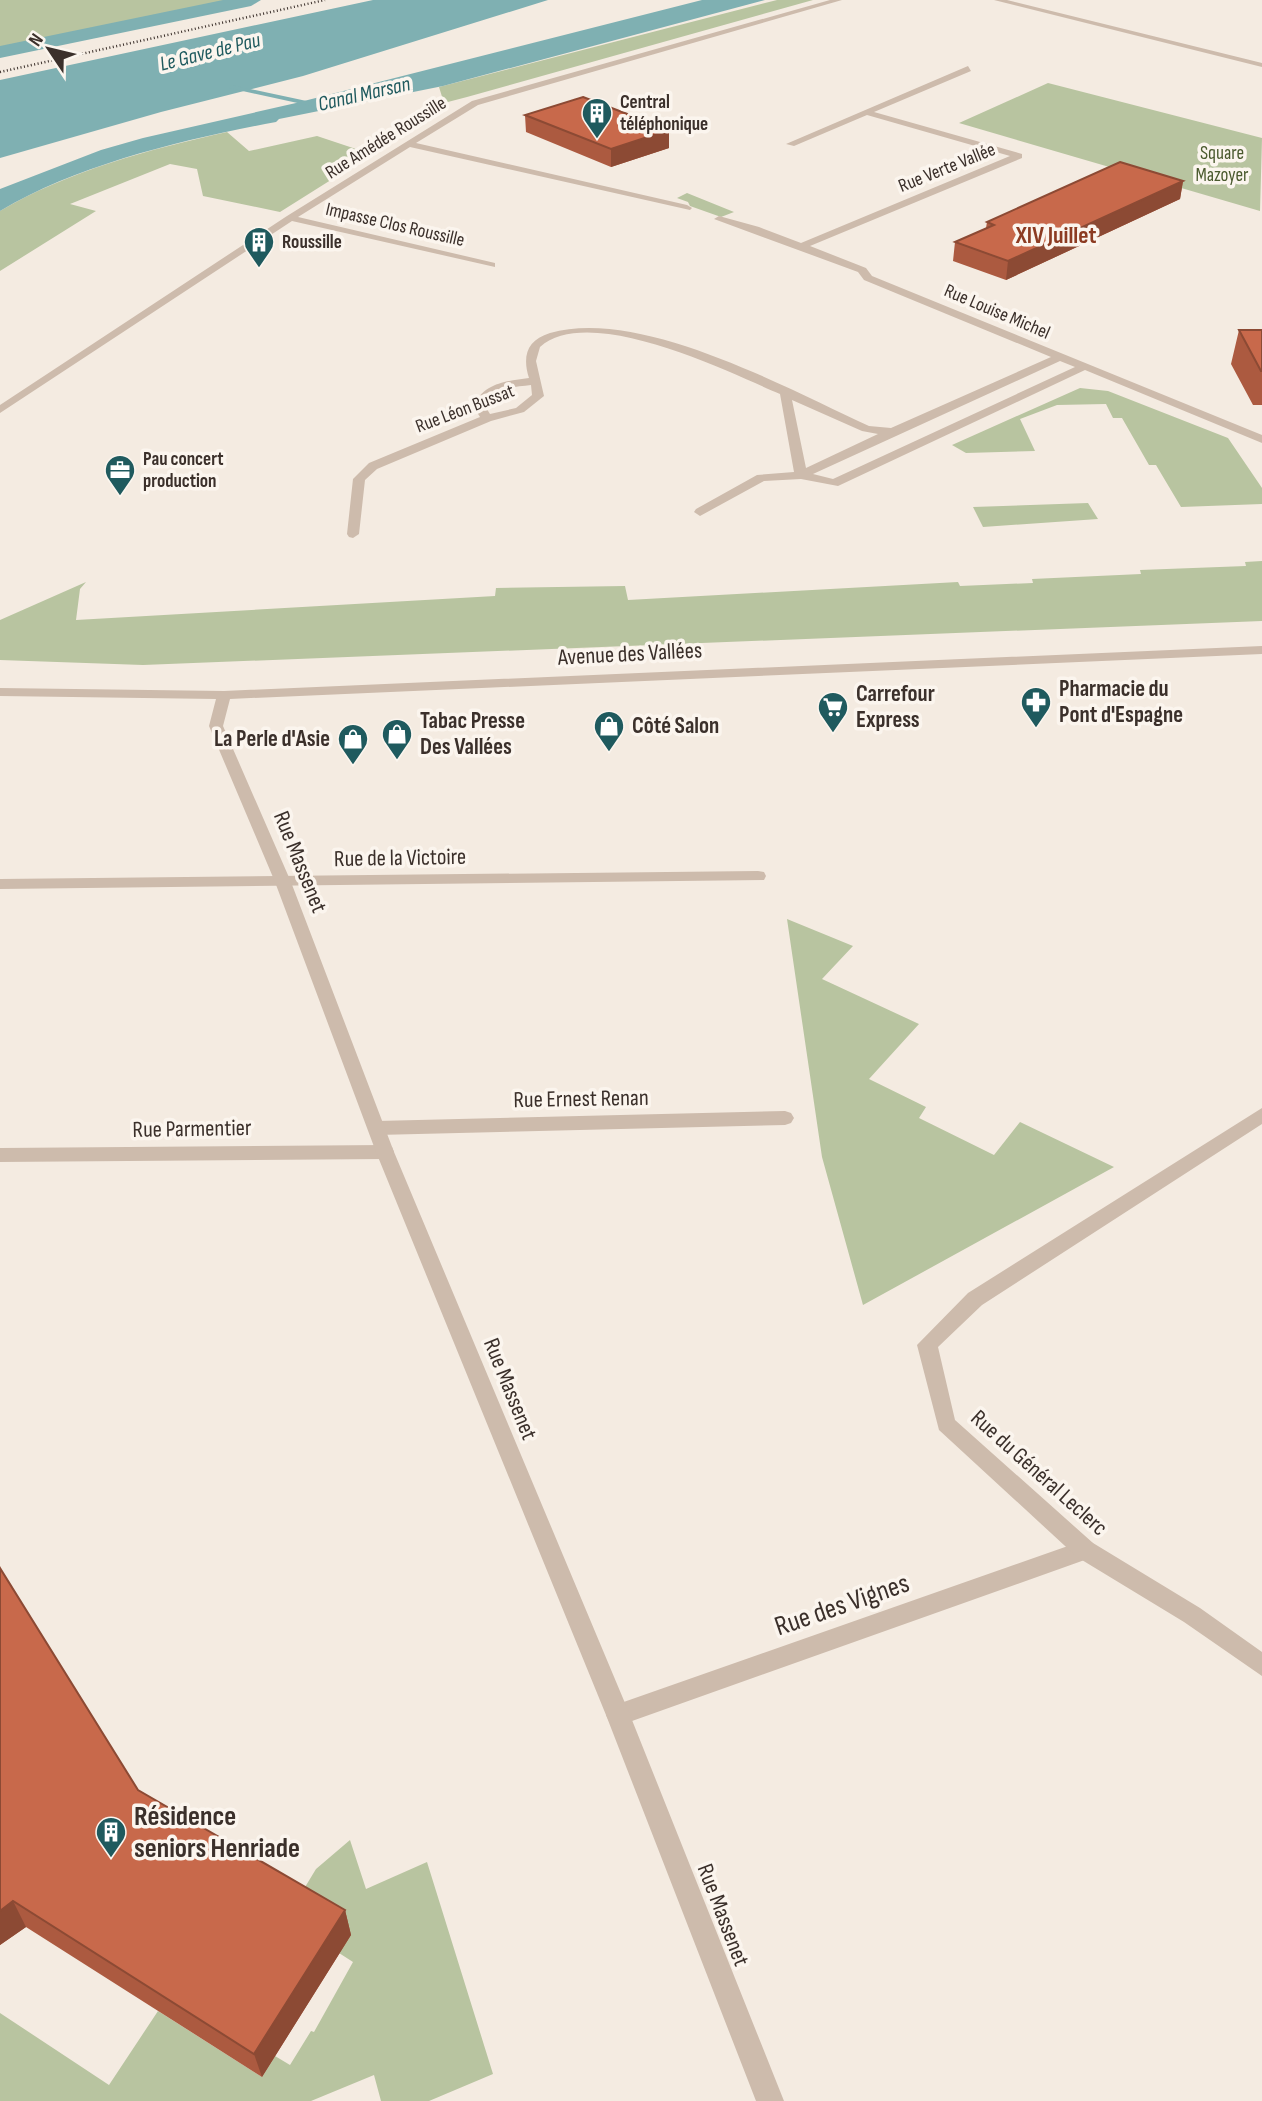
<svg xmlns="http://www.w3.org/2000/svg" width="1262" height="2101" viewBox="0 0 1262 2101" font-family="'Sofia Sans Condensed',sans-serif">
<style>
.green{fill:#b8c4a0}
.water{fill:#7fb0b2}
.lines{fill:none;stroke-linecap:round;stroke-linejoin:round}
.stream{fill:#7fb0b2;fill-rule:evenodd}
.canal{fill:#7fb0b2;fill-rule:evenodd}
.minor{fill:#cdbbac;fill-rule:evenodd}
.tertiary{fill:#cdbbac;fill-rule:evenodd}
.rail{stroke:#3b302b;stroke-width:2.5;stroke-dasharray:1 2.5;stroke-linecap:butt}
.wall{fill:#ac5a40}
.shaded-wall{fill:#8c4a34}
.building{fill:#c8694b;stroke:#8c4a34;stroke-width:2}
.labels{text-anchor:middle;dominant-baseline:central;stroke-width:7;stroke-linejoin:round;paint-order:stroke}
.far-poi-label{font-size:19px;font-weight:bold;fill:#3b302b;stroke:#fbf5ee;text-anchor:start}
.far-street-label{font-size:19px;fill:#3b302b;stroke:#fbf5ee}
.far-park-label{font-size:19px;fill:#4a5a2e;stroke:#fbf5ee}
.far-water-label{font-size:21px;font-style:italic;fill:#1f5a5e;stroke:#fbf5ee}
.street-label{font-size:23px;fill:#3b302b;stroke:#fbf5ee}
.poi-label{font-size:23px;font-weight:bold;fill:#3b302b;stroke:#fbf5ee;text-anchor:start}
.far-district-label{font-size:24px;font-weight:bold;fill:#8c3b22;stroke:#fbf5ee}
.near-street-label{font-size:28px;fill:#3b302b;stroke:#fbf5ee}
.near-poi-label{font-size:28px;font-weight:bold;fill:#3b302b;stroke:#fbf5ee;text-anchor:start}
</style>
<rect width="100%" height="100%" fill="#f4ebe1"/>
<!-- green -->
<path class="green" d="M0,0H237L0,49Z
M777,0H813L467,97L444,103L439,87Z
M1048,83L1262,138L1260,211L959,123Z
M227,132L249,151L317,136L368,153L369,156L280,212L203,196L197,169L170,164L70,204L96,211L0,271V211C68,171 150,149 227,132Z
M687,193L734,212L721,217L690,206L688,202L677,198Z
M1080,388L1108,391L1228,438L1262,488V504L1181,507L1156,465H1149L1122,418H1113L1106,404L1057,405L1020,419L1035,451L966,453L952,445Z
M1088,503L1098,519L983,527L973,507Z
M1262,561V621L143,665L0,660V620L86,582L80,589L76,620L495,596L496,588L625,586L628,600L958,582L960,586L1033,583L1032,579L1141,574L1140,570L1246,566L1245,562Z
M787,919L853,946L822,979L919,1024L869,1079L926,1107L919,1118L994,1155L1020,1122L1114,1167L863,1305L822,1157Z
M350,1840L366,1889L427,1862L493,2074L429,2101H381L374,2075L311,2101H0V2013L109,2085L158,2011L262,2077L275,2056L290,2065L311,2031L314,2032L353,1962L339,1953L296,1902L316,1869Z"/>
<!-- water -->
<path class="water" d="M373,0H548L303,76L161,112L0,158V80Z
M702,0H765L443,86L279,119L276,122C186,139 79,164 0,211V189L101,150L143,138L296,103Z"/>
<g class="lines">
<!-- stream -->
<path class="stream" d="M231,85L316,103L319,105L316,107L229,88Z"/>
<!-- canal -->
<path class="canal" d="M223,0H261L251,6L0,58V46Z"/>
<!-- minor -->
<path class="minor" d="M830,0H842L478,105L416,143L687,205L692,208L690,210L410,147L298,217L495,263V267L292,221L0,413V405L287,216L472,101Z
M994,0H1007L1262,63V67Z
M968,66L971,71L874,112L1022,154V158L810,246L866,268L872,276L1262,435V443L1085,370L838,486L801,479L764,481L700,516L694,512L696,509L757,475L794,472L780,394C728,372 590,303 540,347L536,361L544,396L524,412L491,421L377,469L365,480L359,534L353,538L349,537L347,534L353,479L369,463L480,417L473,406C484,383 506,381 529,378C522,356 527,340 550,333C640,307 786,388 869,426L891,428L1051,357L864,280L858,272L714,219L719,216L759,227L801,243L1010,156L867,115L794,146L786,144ZM1060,361L1075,367L833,479L813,474ZM531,385L532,395L516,408L490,414L485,406C493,388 513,387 531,385ZM792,400L862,431L878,434L806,468Z
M758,871L764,872L766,876L764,880L0,889V879Z
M785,1111L791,1113L794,1118L791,1123L785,1125L377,1135L371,1133L368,1128L371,1123L377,1121Z
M385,1145L392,1147L394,1152L392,1157L385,1159L0,1162V1148Z
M1085,1540L1093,1543L1096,1550L1093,1557L618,1726L610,1723L606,1715L610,1707L618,1704Z"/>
<!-- tertiary -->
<path class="tertiary" d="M1262,646V654L230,699L223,726L291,882L394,1152L630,1715L784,2101H756L606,1715L376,1152L275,882L209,726L216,699L0,696V688L224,691Z
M1262,1108V1124L982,1305L938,1347L955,1420L1093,1543L1200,1608L1262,1652V1676L1184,1622L1077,1557L939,1430L917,1345L968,1293Z"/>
<!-- rail -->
<path class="rail" d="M0,72L325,0"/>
</g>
<!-- wall -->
<path class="wall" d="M525,115L669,148L611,167L526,132Z
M1183,181L1180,199L1006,280L953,261L955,242L986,228L987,222Z
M1239,330H1262V405H1253L1231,364Z
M0,1568L138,1790L345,1910L351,1935L262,2077L26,1927L0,1945Z"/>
<!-- shaded-wall -->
<path class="shaded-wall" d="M669,130V148L611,167V149Z
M1183,181L1180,199L1006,280L1008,261Z
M13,1901L26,1927L0,1945V1911Z
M345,1910L351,1935L262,2077L254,2054Z"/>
<!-- building -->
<path class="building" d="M583,97L669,130L611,149L525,115Z
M1120,162L1183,181L1008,261L955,242L994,225L987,222Z
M1239,330H1262V371H1261Z
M0,1568L138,1790L345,1910L254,2054L13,1901L0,1911Z"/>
<!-- icons -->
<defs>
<g id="building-pin" transform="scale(1.575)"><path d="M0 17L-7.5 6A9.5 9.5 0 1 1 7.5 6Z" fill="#1f5a5e" stroke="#fbf5ee"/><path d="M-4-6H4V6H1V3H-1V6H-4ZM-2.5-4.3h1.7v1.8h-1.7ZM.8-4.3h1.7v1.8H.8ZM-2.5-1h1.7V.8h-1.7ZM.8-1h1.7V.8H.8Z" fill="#fff"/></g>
<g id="office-pin" transform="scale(1.575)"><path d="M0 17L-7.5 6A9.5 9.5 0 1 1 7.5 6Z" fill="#1f5a5e" stroke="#fbf5ee"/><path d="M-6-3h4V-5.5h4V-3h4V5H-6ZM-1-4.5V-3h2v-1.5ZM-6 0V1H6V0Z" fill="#fff"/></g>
<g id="pharmacy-pin" transform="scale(1.575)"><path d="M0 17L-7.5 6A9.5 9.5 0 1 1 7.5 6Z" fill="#1f5a5e" stroke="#fbf5ee"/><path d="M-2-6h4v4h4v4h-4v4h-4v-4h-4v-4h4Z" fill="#fff"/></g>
<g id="supermarket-pin" transform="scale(1.575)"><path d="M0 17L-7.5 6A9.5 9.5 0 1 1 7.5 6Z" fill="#1f5a5e" stroke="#fbf5ee"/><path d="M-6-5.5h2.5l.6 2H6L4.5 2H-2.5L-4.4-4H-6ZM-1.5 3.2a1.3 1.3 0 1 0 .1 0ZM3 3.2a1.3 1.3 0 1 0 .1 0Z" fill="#fff"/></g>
<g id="shop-pin" transform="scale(1.575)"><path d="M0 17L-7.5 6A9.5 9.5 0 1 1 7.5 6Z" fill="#1f5a5e" stroke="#fbf5ee"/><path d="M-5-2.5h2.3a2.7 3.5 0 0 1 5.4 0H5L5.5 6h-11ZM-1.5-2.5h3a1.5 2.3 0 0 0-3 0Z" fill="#fff"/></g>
</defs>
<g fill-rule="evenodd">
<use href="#building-pin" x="597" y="113"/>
<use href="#building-pin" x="259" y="242"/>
<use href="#office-pin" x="120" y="470"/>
<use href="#pharmacy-pin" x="1036" y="702"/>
<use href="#supermarket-pin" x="833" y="707"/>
<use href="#shop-pin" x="609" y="726"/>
<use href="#shop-pin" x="397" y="734"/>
<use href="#shop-pin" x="353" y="739"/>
<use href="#building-pin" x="111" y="1832"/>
</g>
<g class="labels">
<!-- far-poi labels -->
<g class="far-poi-label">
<text x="620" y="102">Central<tspan x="620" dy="22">téléphonique</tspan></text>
<text x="282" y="242">Roussille</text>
<text x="143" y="459">Pau concert<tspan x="143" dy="22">production</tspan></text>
</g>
<!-- far-street labels -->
<g class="far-street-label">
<text transform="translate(386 138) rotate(-32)">Rue Amédée Roussille</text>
<text transform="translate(947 168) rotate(-22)">Rue Verte Vallée</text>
<text transform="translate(395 225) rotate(13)">Impasse Clos Roussille</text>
<text transform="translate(997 312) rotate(23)">Rue Louise Michel</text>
<text transform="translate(465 409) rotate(-21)">Rue Léon Bussat</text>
</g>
<!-- far-park labels -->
<g class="far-park-label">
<text x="1222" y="153">Square<tspan x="1222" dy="22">Mazoyer</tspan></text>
</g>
<!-- far-water labels -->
<g class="far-water-label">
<text transform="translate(210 52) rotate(-14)">Le Gave de Pau</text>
<text transform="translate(364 94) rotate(-13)">Canal Marsan</text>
</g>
<!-- street labels -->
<g class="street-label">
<text transform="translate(630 654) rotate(-3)">Avenue des Vallées</text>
<text transform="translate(400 858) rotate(-1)">Rue de la Victoire</text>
<text transform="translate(300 862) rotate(68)">Rue Massenet</text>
<text transform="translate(581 1099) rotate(-1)">Rue Ernest Renan</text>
<text transform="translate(192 1129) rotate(-1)">Rue Parmentier</text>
<text transform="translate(510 1389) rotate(68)">Rue Massenet</text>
<text transform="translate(1039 1473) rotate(42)">Rue du Général Leclerc</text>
<text transform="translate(723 1915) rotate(69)">Rue Massenet</text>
</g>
<!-- poi labels -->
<g class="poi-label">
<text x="1059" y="689">Pharmacie du<tspan x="1059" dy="26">Pont d'Espagne</tspan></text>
<text x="856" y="694">Carrefour<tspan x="856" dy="26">Express</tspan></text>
<text x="420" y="721">Tabac Presse<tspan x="420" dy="26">Des Vallées</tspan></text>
<text x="632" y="726">Côté Salon</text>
<text x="330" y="739" text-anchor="end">La Perle d'Asie</text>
</g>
<!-- far-district labels -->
<g class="far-district-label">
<text x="1056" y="235">XIV Juillet</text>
</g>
<!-- near-street labels -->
<g class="near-street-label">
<text transform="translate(842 1605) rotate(-19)">Rue des Vignes</text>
</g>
<!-- near-poi labels -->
<g class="near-poi-label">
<text x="134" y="1816">Résidence<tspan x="134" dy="32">seniors Henriade</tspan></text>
</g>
</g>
<!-- north arrow -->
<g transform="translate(49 49) rotate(305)" stroke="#fbf5ee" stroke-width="5" paint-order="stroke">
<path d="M0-5L12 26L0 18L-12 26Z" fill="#3b302b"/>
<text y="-10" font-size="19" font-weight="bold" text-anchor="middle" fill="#3b302b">N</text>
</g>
</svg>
